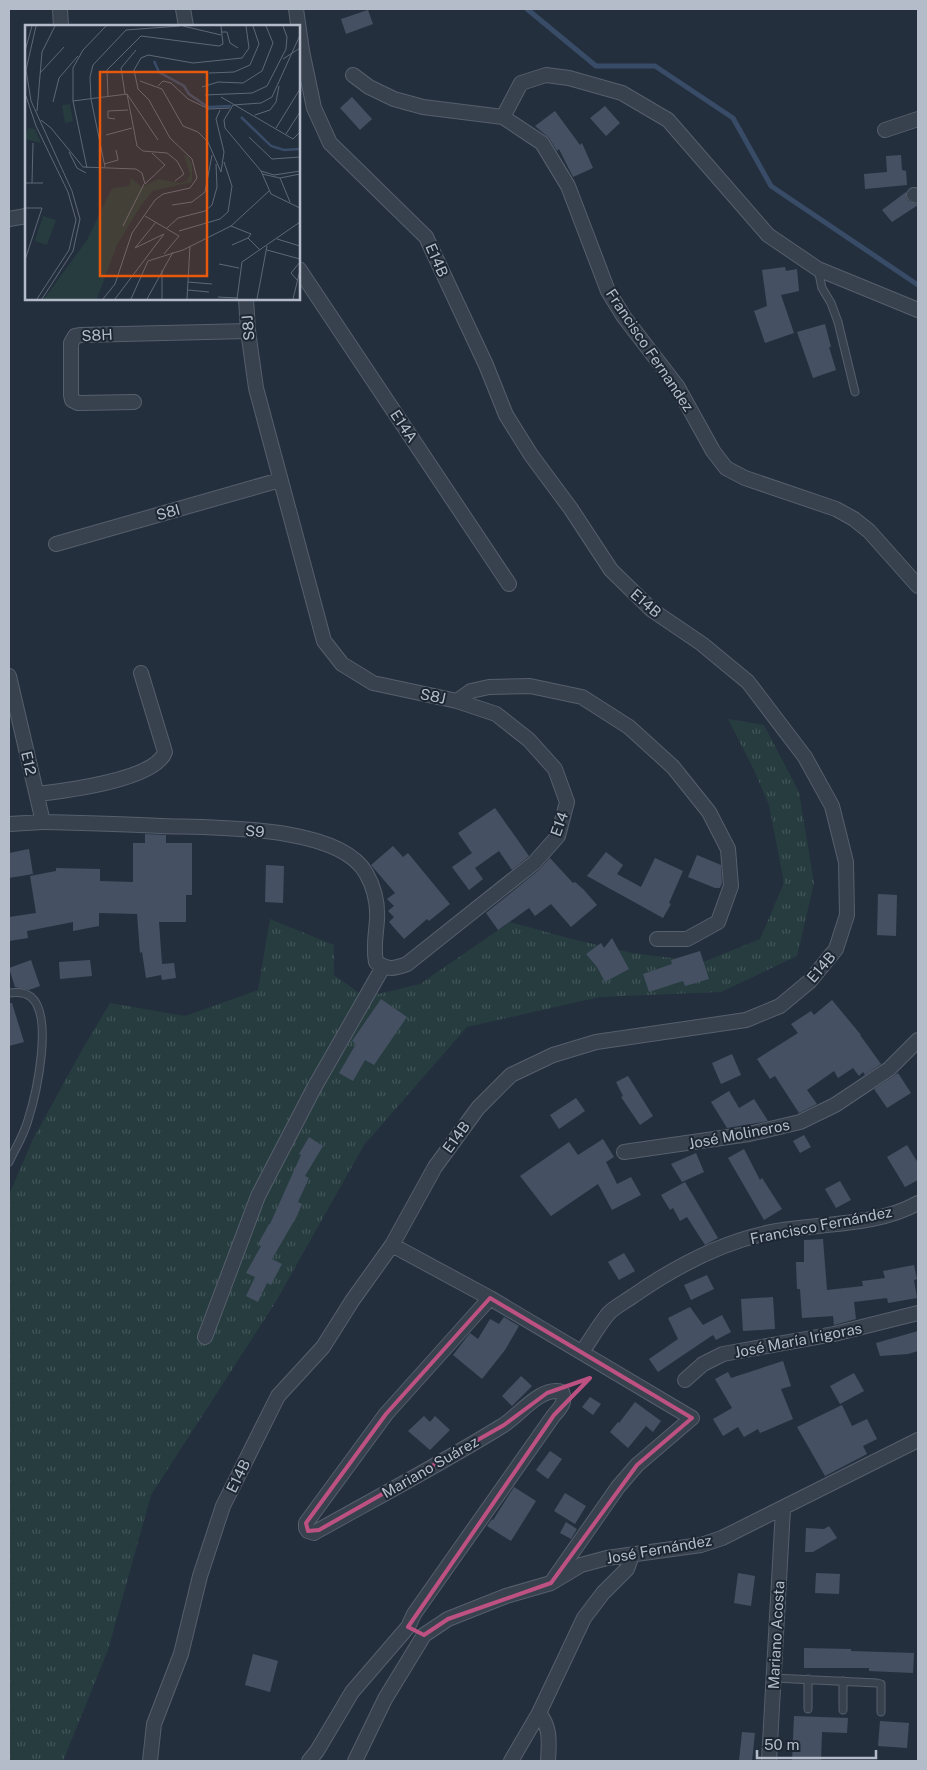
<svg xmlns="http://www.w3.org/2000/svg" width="927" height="1770" viewBox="0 0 927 1770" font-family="'Public Sans',sans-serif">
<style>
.grass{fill:url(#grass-tufts)}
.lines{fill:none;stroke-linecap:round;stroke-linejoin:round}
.stream{stroke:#394c67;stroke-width:5}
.building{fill:#455162}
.lane-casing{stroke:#565f6c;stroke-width:9}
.street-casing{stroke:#565f6c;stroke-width:16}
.lane{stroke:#38414e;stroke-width:7}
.street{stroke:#38414e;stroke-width:14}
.marked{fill:none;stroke:#bd5182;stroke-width:4;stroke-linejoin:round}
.labels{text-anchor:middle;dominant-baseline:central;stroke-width:4;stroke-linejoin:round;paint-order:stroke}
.street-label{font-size:15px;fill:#b4bcc9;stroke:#1d2633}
.inset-river{fill:none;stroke:#394c67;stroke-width:2.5}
.inset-road{fill:none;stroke:#5e6776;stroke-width:1}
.view{fill:#e8590c;fill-opacity:0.15;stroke:#e8590c;stroke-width:2.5}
.inset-edge{fill:none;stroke:#b4bcc9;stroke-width:2.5}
</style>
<defs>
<pattern id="grass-tufts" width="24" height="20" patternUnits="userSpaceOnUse" patternTransform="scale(1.25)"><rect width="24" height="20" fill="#263c3f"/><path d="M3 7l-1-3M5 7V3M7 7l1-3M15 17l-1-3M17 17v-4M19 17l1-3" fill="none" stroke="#435659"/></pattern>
</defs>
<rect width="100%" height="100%" fill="#242f3e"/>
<!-- grass -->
<path class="grass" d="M728,719L764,725L799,792L814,883L797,956L721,992L600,997L467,1027L364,1145L275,1303L151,1495L108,1650L63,1761H9V1195L33,1139L82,1050L110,1003L185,1016L258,990L270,919L334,945V975L365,997L420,984L510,922L572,939L632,953L703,962L760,939L784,883L769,805L754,770Z"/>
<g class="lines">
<!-- stream -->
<path class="stream" d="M527,9L596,66H655L733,118L771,186L918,285"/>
</g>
<!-- building -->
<path class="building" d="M368,10L373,24L346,34L341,19Z
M352,97L372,119L360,130L340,108Z
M605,106L620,123L606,136L590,118Z
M555,111L580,145L582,143L593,168L573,177L559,149L557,151L549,138L535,126Z
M901,155L902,170L906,171L907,185L865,189L864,174L887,172L886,156Z
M906,192V197L908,201L918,205L892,222L882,210Z
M785,267L786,271L797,269L799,291L781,295L794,333L765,343L754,311L767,306L762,270Z
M825,324L831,347H829L836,370L813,378L797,332Z
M495,808L529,856L512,870L499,851L475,868L483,879L469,890L452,867L472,853L458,833Z
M145,834L166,835V843H192V895H186V922H159L162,964L174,963L176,978L162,980L161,975L146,978L142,952L140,953L137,914L99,913V926L73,931V922L27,931L28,938L9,941V917L36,913L30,876L56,871V868L100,869V881L133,882V843H145Z
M393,846L403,857L408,853L450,904L429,921L427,919L404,939L389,922L394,917L388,911L394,906L387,899L395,893L371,865Z
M29,849L33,874L9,878V853Z
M606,852L623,865L617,874L641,887L655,858L683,871L669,903L671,904L663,918L587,876Z
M697,855L721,865L722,883L720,888H715L688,877Z
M550,858L573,883L575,882L584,890L597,905L571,927L551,904L535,916L529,908L498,930L486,913L539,870Z
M266,865L284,866L283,903L265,902Z
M878,894L897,895L896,936L877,935Z
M612,938L629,969L605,982L597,967L586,954L601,943L604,948Z
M700,951L709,979L685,986L683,981L649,992L643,974L672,964L671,960Z
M31,960L40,986L29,990L15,987L9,968Z
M90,960L92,976L60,979L59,962Z
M381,999L407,1017L374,1065L365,1060L353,1081L339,1073L356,1044L352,1041Z
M832,1000L861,1035H860L881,1064L865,1075L863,1072L859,1076L853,1068L838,1078L834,1071L807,1090L817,1104L799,1113L775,1076L770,1079L757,1059L798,1033L791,1024L811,1011L814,1015Z
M9,1003H12L24,1042L9,1046Z
M732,1054L741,1075L721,1084L712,1063Z
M898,1073L911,1093L887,1108L874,1089Z
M628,1076L653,1116L640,1125L621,1097L623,1096L616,1082Z
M729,1091L739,1108L754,1099L768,1121L727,1128L711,1102Z
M576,1098L585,1111L559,1129L550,1115Z
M804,1135L811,1147L800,1153L793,1141Z
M309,1137L323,1146L305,1176L309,1178L298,1202L302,1204L297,1216L272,1259L282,1264L271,1285L267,1283L258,1302L246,1296L255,1277L246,1273L261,1246L258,1244L269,1224H270L301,1155L299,1154Z
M603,1139L614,1157L606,1162L617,1184L631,1177L641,1195L612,1210L598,1184L551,1216L520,1176L569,1142L578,1155Z
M907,1145L918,1163V1180L905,1187L887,1157Z
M744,1149L760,1180L762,1178L782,1209L764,1220L728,1158Z
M696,1153L704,1172L682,1182L671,1164Z
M840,1181L851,1200L836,1208L825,1189Z
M685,1182L718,1238L705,1245L687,1217L680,1221L673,1208L670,1210L661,1195Z
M823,1239L827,1290L863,1286L862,1281L885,1278L883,1271L914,1265L917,1279L914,1280L917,1298L888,1303L887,1298L854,1302L856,1319L834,1325L833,1316L802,1318L800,1289H797L796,1262H804V1240Z
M624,1253L635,1271L619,1280L608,1262Z
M707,1275L714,1289L691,1300L684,1285Z
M773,1297L775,1329L743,1331L741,1299Z
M690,1307L703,1325L722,1315L731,1332L716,1340L713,1335L658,1372L649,1359L678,1339L668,1318Z
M504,1317L519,1326L505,1350L482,1379L453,1355L470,1333L478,1339L490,1319L499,1324Z
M918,1331V1351L908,1354L880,1356L876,1343Z
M783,1361L791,1386L781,1389L793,1419L760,1433L758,1429L744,1437L738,1427L723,1436L713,1419L732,1408L715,1379L728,1372L731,1378Z
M854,1373L864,1391L840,1404L830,1386Z
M521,1376L532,1386L512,1406L502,1396Z
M590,1397L601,1404L593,1415L582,1407Z
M635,1402L661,1421L653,1432L646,1426L628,1448L610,1432L618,1422L619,1423Z
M842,1405L852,1426L867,1419L877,1439L863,1446L867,1454L825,1476L797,1427Z
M424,1416L430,1422L435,1416L450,1430L430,1450L408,1431Z
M550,1451L562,1459L548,1479L536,1470Z
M514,1487L536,1501L511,1541L487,1526L492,1519L493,1520Z
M565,1493L586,1506L575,1524L554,1511Z
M566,1522L577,1529L571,1539L560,1533Z
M829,1526L837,1538L813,1552H805L806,1528L824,1529Z
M738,1573L755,1576L751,1606L734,1603Z
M816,1573L840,1574L839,1594L815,1593Z
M804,1648L851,1649V1651L914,1653L913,1673L869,1671V1668H804Z
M253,1654L278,1661L270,1692L245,1685Z
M794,1716L848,1718L847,1733L822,1732L821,1761H792Z
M880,1721L909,1723L907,1748L878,1746Z
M742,1732L755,1733L752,1761H739Z"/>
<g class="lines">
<!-- lane casing -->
<g class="lane-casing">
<path id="lane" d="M818,269L822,288L831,303L838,322L855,392
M9,993C16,992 25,992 31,997C54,1016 36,1095 28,1120C24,1135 15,1149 9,1162
M774,1678L877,1683L881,1684V1712
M808,1679V1709
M843,1681V1710"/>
</g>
<!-- street casing -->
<g class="street-casing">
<path id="street" d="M60,9L61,26
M183,9L186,26
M353,75L369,87L394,99L423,107L503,117L542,143L568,186L608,291L624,317L677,386L713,451L726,468L745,478L836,509L854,519L869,531L918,586
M503,117L521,83L546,75L569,78L622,93L668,120L768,235L818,269L918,310
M885,130L918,119
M914,195L918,196
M9,219L26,216
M299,269L509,584
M134,402L78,403L72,400L71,395V343L75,336L81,335L248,331
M56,544L280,480
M9,676L43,822
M457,701L471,691L489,687L530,686L582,697L629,727L673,767L709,812L728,849L731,886L718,922L687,939H657
M37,794C64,791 155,780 165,752L141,673
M9,824L43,822C82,823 122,824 161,826C211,828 338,824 366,873C374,887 378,904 377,920C376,935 373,947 376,962C387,970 394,969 407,964L534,863L558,836L567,802L555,769L529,740L496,714L457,701L373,683L342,664L324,641L256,388L248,331L246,299
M624,1152L749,1134L800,1122L835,1105L889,1069L918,1040
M392,1245L490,1298L692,1418L637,1465L618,1487L553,1580
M205,1337L258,1196L314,1088L383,967
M582,1352C591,1339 599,1325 608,1314C614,1307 625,1302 633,1296C676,1266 725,1240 777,1231C823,1223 877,1226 918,1203
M685,1380L703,1364L723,1354L834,1334L918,1313
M539,1713C551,1728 549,1742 548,1761
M150,1761L154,1724L181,1654L200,1576L223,1506L278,1396L323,1347L352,1301L392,1245L435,1167L478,1108L511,1075L553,1055L596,1042L746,1020L780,1006L810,981L836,949L847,915L846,862L832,806L805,757L748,682L702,644L652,610L611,570L571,509L531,455L506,415L486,365L426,237L330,143L314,108L302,51L296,9
M309,1761L317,1751L352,1692L408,1627L414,1614L554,1415C561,1407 566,1402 562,1392C541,1385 519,1416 502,1426C442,1463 380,1496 319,1530L314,1533L308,1531L306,1528V1523L386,1414L490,1298
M355,1761L385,1699L424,1635L448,1619L506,1596L551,1583L581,1565L607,1558L701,1545L722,1538L918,1440
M511,1761L539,1713L584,1618L603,1593L627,1569L632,1555
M769,1761L783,1509"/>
</g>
<!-- lane -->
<use href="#lane" class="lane"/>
<!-- street -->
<use href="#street" class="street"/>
</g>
<!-- marked area -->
<path class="marked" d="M490,1298L692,1418L637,1465L551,1583L448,1619L424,1635L408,1627L554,1415L590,1378L547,1393L504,1425L319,1530L308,1531L306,1523L386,1414Z"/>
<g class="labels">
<!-- street labels -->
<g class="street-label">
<text transform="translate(437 260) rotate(66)">E14B</text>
<text transform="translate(248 328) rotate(-95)">S8J</text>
<text transform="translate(97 335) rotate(-3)">S8H</text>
<text transform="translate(650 350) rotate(56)">Francisco Fernandez</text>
<text transform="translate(404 426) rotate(56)">E14A</text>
<text transform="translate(168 512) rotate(-16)">S8I</text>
<text transform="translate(646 603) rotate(41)">E14B</text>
<text transform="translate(433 696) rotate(12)">S8J</text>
<text transform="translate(29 763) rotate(77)">E12</text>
<text transform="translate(559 824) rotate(-70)">E14</text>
<text transform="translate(255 831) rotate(5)">S9</text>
<text transform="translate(821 967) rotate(-49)">E14B</text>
<text transform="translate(739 1134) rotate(-11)">José Molineros</text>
<text transform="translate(456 1137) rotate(-54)">E14B</text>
<text transform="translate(821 1225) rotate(-11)">Francisco Fernández</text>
<text transform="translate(798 1340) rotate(-11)">José María Irigoras</text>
<text transform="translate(430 1467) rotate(-30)">Mariano Suárez</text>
<text transform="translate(238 1476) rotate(-64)">E14B</text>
<text transform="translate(659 1549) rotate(-10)">José Fernández</text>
<text transform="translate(776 1635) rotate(-87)">Mariano Acosta</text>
</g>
</g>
<!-- overview -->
<g transform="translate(25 25)">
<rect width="275" height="275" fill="#242f3e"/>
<path d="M159,130L163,131L167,139V157L128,166L117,179L92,220L72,274H19L62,215L87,163L104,161L106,153L117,162L133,154L156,158L162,156L165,149Z" fill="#263c3f"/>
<path d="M45,79L48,96L40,98L37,80ZM3,103L10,104L16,118L0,114ZM18,191L31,195L22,220L10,216Z" fill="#263c3f"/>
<path class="inset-river" d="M129,36L134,47L159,61L164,69L183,82L206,81M216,92L246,121L259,125L275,124"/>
<path class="inset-road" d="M11,1L1,45L6,76L47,166L55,194L48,226L17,274M158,1L196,10M196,7H202L205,18L213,23M275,10L247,72L236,78L208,80L199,95L200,103L236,146L249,150L275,146M0,26L7,1M258,34L275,23M15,48L39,22M184,48L209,47L225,40L234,19L228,1M115,56L137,64L158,101L173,107L183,117L196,147L199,127L191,94L195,85M133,61L138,56L146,58L163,74L184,84L205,83M177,62L193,57L218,58L237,46L248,18L241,1M100,69L96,43L111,25M102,69L112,121L118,126L142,128L152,136L159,149L150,156M102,69L133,115M180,70L227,68L242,61L261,24L262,12L258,1M1,71L11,101L43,167L51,195L44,225L12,274M83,72L82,45L116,11L194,21L198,19L196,1M196,72L268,114L275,107M48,76L102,69M28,77L34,53L53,31M12,86L17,27L30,1M230,90L245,85L251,77L254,61M90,94L83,93V86L103,85M16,95L26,103L58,142L111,144L117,148L120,159L140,140L127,128M251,103L275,64M261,109L275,87M81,110L107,103M224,112L247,134L275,132M44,127L52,143L61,148M79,139L93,135L91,125M80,142L66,74L65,52L68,40L101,5L155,1M62,143L48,76V43L58,25L81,1M236,146L246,169L275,183M237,149L255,153L275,149M255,153L265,177M0,158H18M7,158L8,118M147,180L167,177L180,167L187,130M0,183H17L0,235M120,191L154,211L139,229M131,197L110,223L139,209M98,201L119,159M206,201L226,209L223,213M142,203L153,193L180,186L187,180L192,162L191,139M154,206L195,194L203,187L207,161L199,137M223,213L235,225M252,214L275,221M207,220L223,213M242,225L275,234M123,236L158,225L206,201L244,166M194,239L214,243M272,255L266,248L275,237M163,257L187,259M163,265L184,267M193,272L213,273M78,274L90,259L107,208L130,175L138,169L165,163L172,153L167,134L145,113L124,75L113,64L109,45L116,33L123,30L168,38L217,33L224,23L221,1M90,274L139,209M106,274L123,236M122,274L148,227M137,274V245M162,274L165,221M212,274L217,237L275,197M232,274L242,221M268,274L275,245"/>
<path class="view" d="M75,47H182V251H75Z"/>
<rect width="275" height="275" class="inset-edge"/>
</g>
<!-- border -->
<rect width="927" height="1770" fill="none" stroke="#b4bcc9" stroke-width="20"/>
<!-- scale -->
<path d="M757 1750v8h119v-8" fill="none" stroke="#b4bcc9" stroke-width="2.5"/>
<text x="764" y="1750" font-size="15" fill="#b4bcc9" stroke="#1d2633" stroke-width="4" paint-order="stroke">50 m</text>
</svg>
